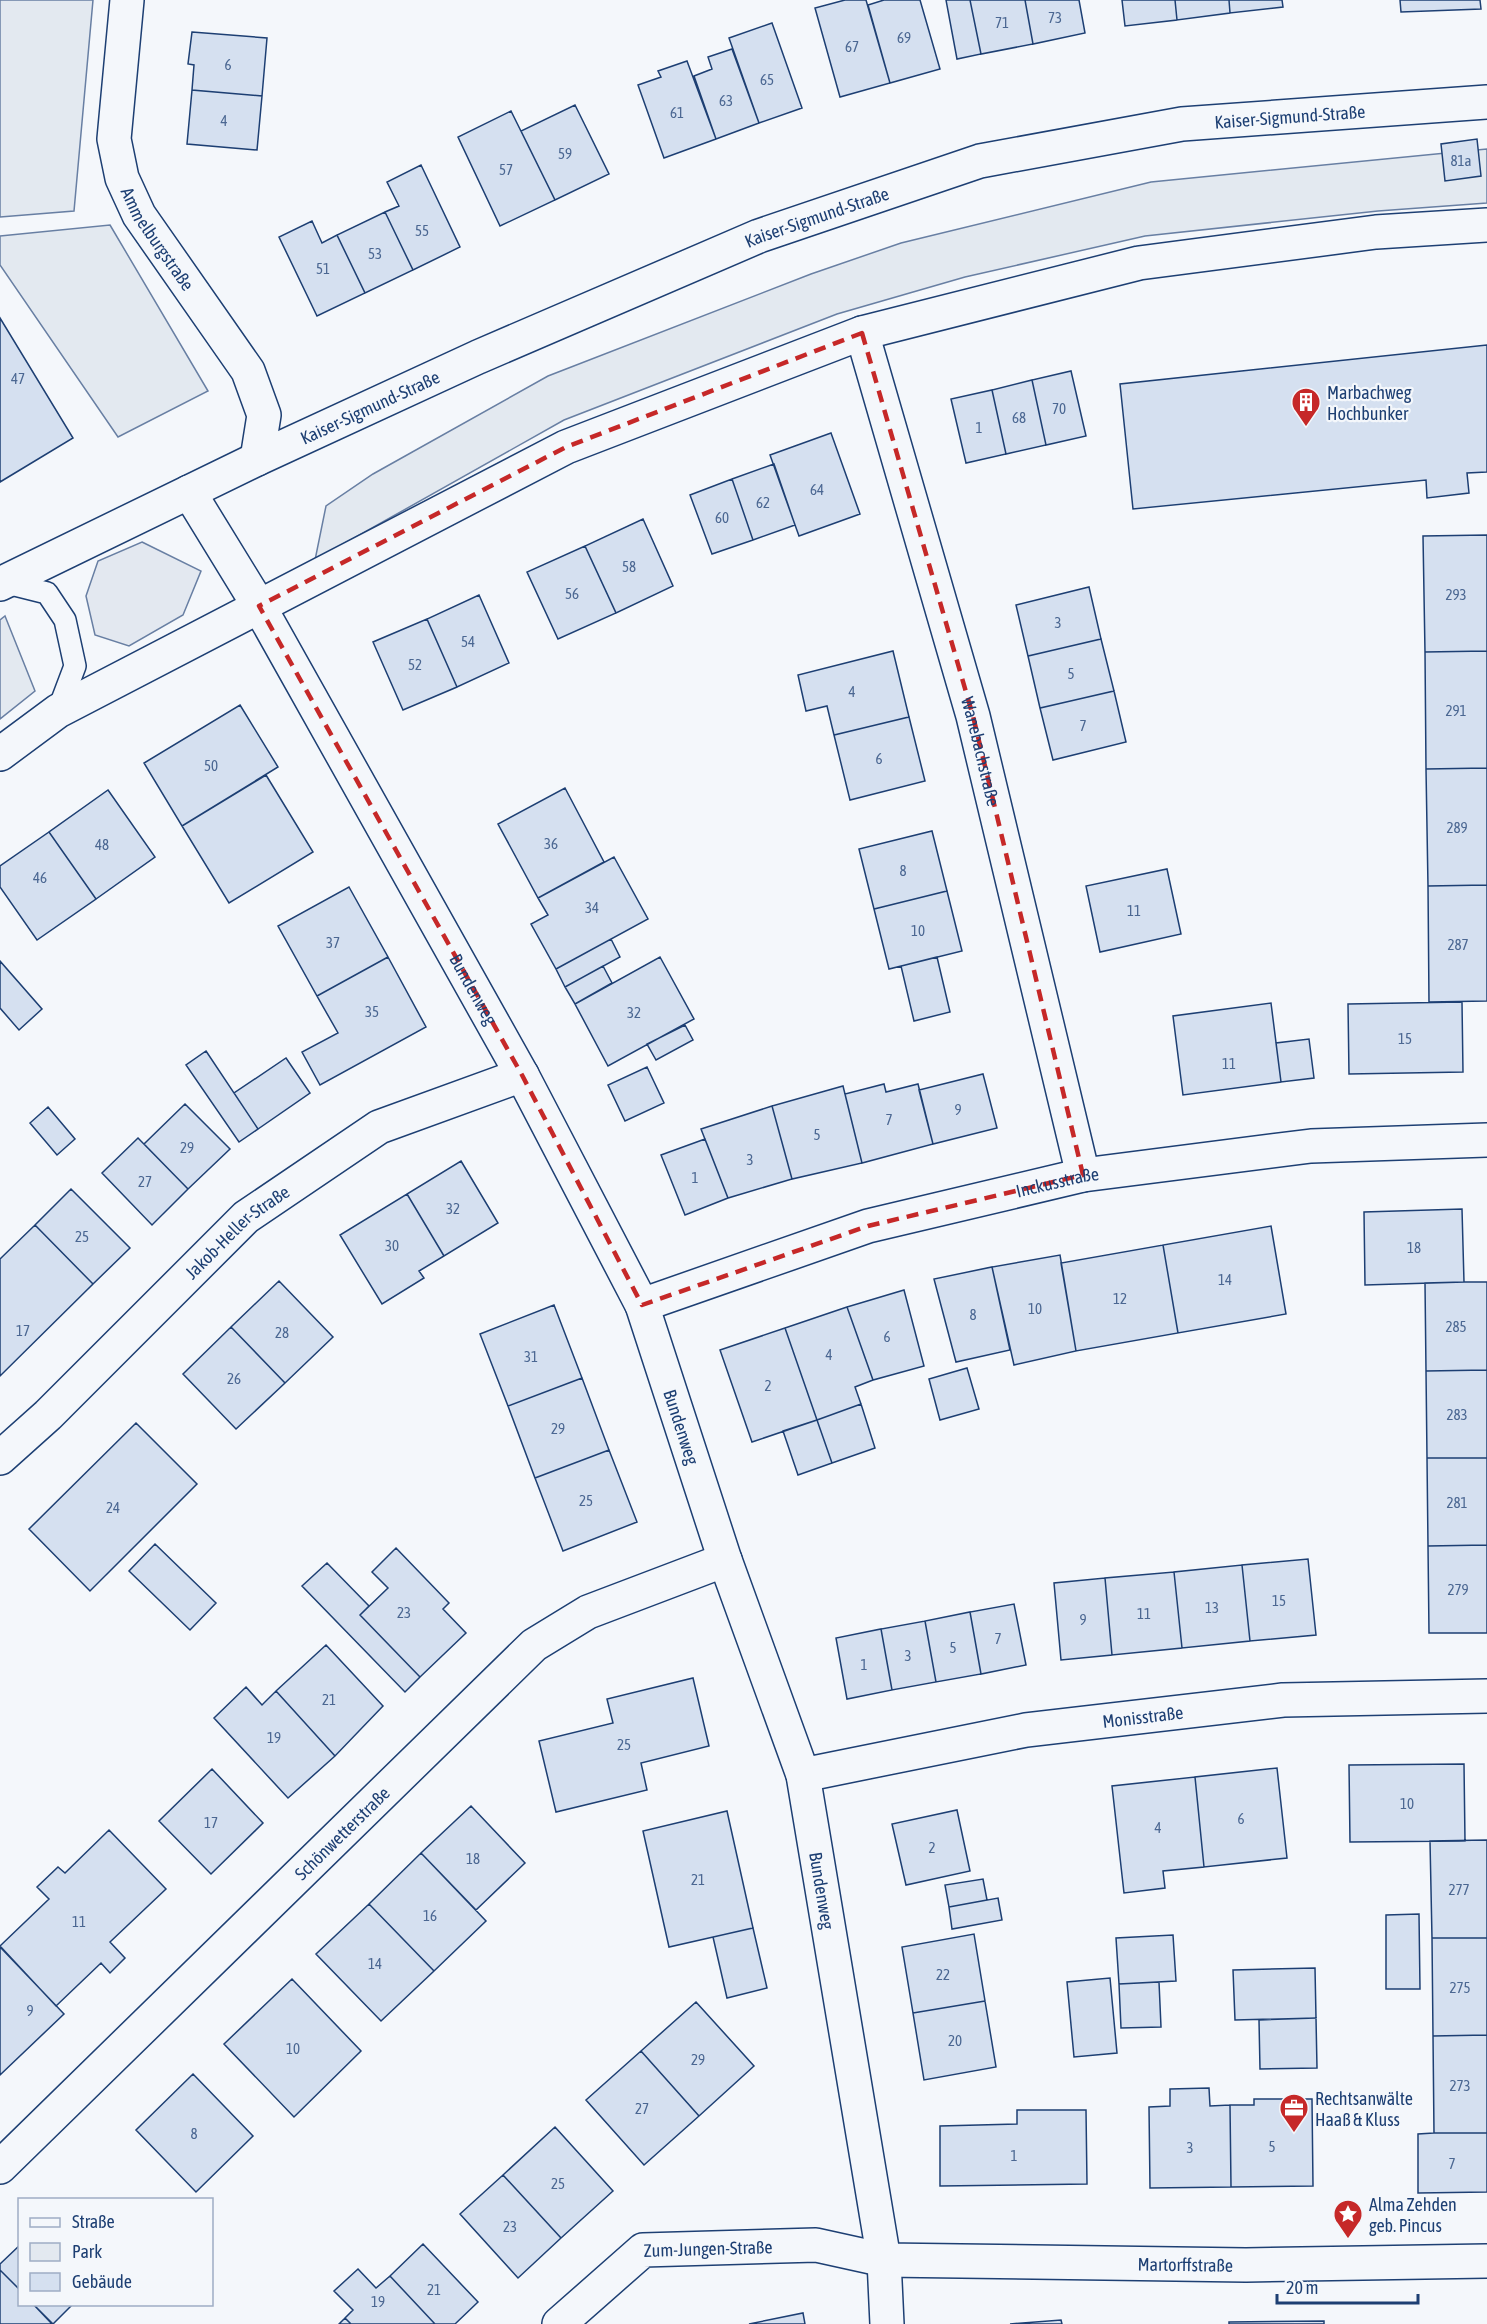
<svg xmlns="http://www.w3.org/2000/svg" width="1487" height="2324" viewBox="0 0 1487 2324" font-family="'Asap Condensed',sans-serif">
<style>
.green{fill:#e3e9f0;stroke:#687fa3;stroke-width:1.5}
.parking{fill:#e3e8f0;stroke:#687fa3;stroke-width:1.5}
.building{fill:#d5e0f0;stroke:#1d3f73;stroke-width:1.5}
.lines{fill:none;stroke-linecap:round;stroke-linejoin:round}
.lane-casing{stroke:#1d3f73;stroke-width:24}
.street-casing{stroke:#1d3f73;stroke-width:36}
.lane{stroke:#f4f7fb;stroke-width:21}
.street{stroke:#f4f7fb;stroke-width:33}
.marked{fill:none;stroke:#c62828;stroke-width:4.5;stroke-dasharray:12 8;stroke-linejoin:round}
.labels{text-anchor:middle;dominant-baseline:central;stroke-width:4.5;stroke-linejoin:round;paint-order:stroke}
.number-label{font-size:15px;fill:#4b6792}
.street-label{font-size:18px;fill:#1d3f73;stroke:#f4f7fb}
.poi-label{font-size:18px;fill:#1d3f73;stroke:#f4f7fb;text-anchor:start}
</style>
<rect width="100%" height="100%" fill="#f4f7fb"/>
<!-- green -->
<path class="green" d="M0,0H93L74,211L0,217Z
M1487,149V203L1378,211L1145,236L965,277L837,314L564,420L315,560L326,506L373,474L548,376L811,274L901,243L1151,182Z
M110,225L208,391L118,437L0,265V236Z
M5,616L35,691L0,719V620Z"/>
<!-- parking -->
<path class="parking" d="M142,542L201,571L183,615L129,646L95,635L86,596L98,561Z"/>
<!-- building -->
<path class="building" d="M845,0H866L890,83L840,97L815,8Z
M884,0H920L940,69L890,83L868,5Z
M946,0H970L981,54L957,59Z
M970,0H1025L1033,44L981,54Z
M1025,0H1079L1085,33L1033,44Z
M1122,0H1175L1177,20L1125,26Z
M1175,0H1229L1230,13L1177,20Z
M1229,0H1282L1283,7L1230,13Z
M1400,0H1480L1481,9L1401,12Z
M772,23L802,108L759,123L729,38Z
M192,32L267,38L262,96L192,90L194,65L188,64Z
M732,49L759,123L716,139L694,76L712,69L708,57Z
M687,61L716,139L664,158L638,85L661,77L658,71Z
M192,90L262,96L257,150L187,144Z
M575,105L609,174L555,200L521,131Z
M511,111L555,200L500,226L458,137Z
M1477,139L1481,176L1445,181L1441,144Z
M421,165L460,247L413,270L385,212L399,206L387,182Z
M385,212L413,270L365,293L337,235Z
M312,221L322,243L337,235L365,293L317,316L279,237Z
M0,318L73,438L0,482Z
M1487,345V472L1467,473L1469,493L1427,498L1426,480L1133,509L1120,384Z
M1071,371L1086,436L1046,445L1032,380Z
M1032,380L1046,445L1006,454L992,390Z
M992,390L1006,454L966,463L951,399Z
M831,433L860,514L799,536L770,455Z
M774,464L795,525L753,540L732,479Z
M732,479L753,540L712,554L690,495Z
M643,519L673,586L616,613L585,546Z
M1487,535V651L1425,652L1423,536Z
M585,546L616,613L558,639L527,572Z
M1089,587L1101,639L1028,656L1016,605Z
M479,595L509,663L457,687L427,619Z
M427,619L457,687L403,710L373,642Z
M1101,639L1114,691L1040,708L1028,656Z
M893,651L909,717L834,735L827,706L806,711L798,675Z
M1487,651V768L1426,769L1425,652Z
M1114,691L1126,742L1053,760L1040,708Z
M240,705L278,767L182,826L144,763Z
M909,717L925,781L850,800L834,735Z
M1487,768V885L1428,886L1426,769Z
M266,775L313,852L229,903L182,826Z
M565,788L604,862L538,898L498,824Z
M108,790L155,857L96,899L49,832Z
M932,831L947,891L874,909L859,849Z
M49,832L96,899L37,940L0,887V866Z
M614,857L648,919L556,969L531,924L548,915L538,898Z
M1167,869L1181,934L1100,952L1086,886Z
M1487,885V1001L1429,1002L1428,886Z
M349,887L388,957L317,996L278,926Z
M947,891L962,951L889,969L874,909Z
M611,939L620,957L565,987L556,969Z
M388,957L426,1027L320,1085L302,1052L338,1033L317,996Z
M660,957L694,1019L608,1066L575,1004Z
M937,957L950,1012L914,1021L901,966Z
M0,961L42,1009L19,1030L0,1008Z
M603,966L612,983L575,1004L565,987Z
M1462,1002L1463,1072L1349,1074L1348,1004Z
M1271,1003L1281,1082L1183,1095L1173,1016Z
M685,1025L693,1040L656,1060L647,1044Z
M1309,1039L1314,1078L1281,1082L1276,1043Z
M206,1051L258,1129L239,1142L186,1065Z
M286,1058L310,1093L258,1129L234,1093Z
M647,1067L664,1103L625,1121L608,1085Z
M983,1074L997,1128L933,1144L919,1090Z
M884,1084L886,1092L918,1084L933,1144L862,1163L845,1094Z
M843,1086L862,1163L792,1179L772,1106Z
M185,1104L230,1149L188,1189L144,1144Z
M772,1106L792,1179L728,1198L701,1129Z
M48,1107L75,1139L57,1155L30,1123Z
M138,1138L188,1189L152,1225L102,1173Z
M705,1139L728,1198L685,1215L661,1155Z
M461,1161L498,1223L444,1256L407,1194Z
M71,1189L130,1248L93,1284L35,1225Z
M407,1194L444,1256L419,1271L424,1278L382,1304L340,1235Z
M1462,1209L1464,1282L1365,1285L1364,1212Z
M35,1225L93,1284L0,1376V1259Z
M1271,1226L1286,1314L1178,1333L1163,1245Z
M1163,1245L1178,1333L1076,1351L1061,1263Z
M1060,1255L1076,1351L1014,1365L992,1267Z
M992,1267L1010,1350L956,1362L934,1279Z
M279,1281L333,1337L285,1383L231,1327Z
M1464,1282H1487V1370L1426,1371L1425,1283Z
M904,1290L924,1366L873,1380L847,1307Z
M554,1305L582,1378L508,1406L480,1334Z
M847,1307L873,1380L855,1387L861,1404L817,1420L785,1328Z
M231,1327L285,1383L236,1429L183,1374Z
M785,1328L817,1420L752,1442L720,1350Z
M967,1368L979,1409L940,1420L929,1379Z
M1487,1370V1458H1427L1426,1371Z
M582,1378L609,1450L535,1478L508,1406Z
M861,1404L875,1448L832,1463L817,1420Z
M817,1420L832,1463L798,1475L783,1431Z
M136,1423L197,1484L90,1591L29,1529Z
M609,1450L637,1522L563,1551L535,1478Z
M1427,1458H1487V1545L1428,1546Z
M155,1544L216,1603L190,1630L129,1571Z
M1487,1545V1633H1429L1428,1546Z
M396,1548L449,1603L443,1609L466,1633L420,1677L360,1615L388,1588L372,1572Z
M1308,1559L1316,1635L1250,1641L1242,1565Z
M327,1563L369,1606L360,1615L420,1677L405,1692L302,1586Z
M1242,1565L1250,1641L1182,1648L1174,1572Z
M1174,1572L1182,1648L1112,1655L1105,1578Z
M1105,1578L1112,1655L1061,1660L1054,1583Z
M1014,1604L1026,1665L981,1674L970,1612Z
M970,1612L981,1674L936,1682L925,1621Z
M925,1621L936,1682L892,1690L881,1629Z
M881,1629L892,1690L847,1699L836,1638Z
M326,1645L383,1706L335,1756L276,1691Z
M693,1678L709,1746L641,1763L647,1790L556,1812L539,1741L613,1723L607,1699Z
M246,1687L262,1705L276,1691L335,1756L288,1798L214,1718Z
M1464,1764L1465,1841L1350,1842L1349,1765Z
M1277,1768L1287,1858L1204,1867L1195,1777Z
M212,1769L263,1823L211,1874L159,1821Z
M1195,1777L1204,1867L1163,1871L1165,1888L1124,1893L1112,1786Z
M471,1806L525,1863L476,1910L421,1853Z
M957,1810L970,1871L906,1885L892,1824Z
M727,1811L753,1928L669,1947L643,1831Z
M109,1830L166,1889L110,1942L125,1958L110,1973L101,1963L56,2006L0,1946L49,1899L37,1887L58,1867L65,1873Z
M1487,1840V1938H1432L1430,1841Z
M421,1853L486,1921L434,1971L369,1904Z
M983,1879L987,1900L949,1907L945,1885Z
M998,1898L1002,1920L952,1929L949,1907Z
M369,1904L434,1971L381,2021L316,1954Z
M1419,1914L1420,1989H1386V1915Z
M753,1928L767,1988L727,1998L713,1937Z
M974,1934L985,2001L913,2013L902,1947Z
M1173,1935L1176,1981L1119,1984L1116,1938Z
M1432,1938H1487V2035L1433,2036Z
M0,1947L64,2014L0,2075Z
M1315,1968L1316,2018L1235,2020L1233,1970Z
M1110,1978L1117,2053L1074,2057L1067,1982Z
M292,1979L361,2051L294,2117L224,2044Z
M1159,1982L1161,2027L1121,2028L1119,1984Z
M985,2001L996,2067L924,2080L913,2013Z
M696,2002L754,2066L699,2116L641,2051Z
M1316,2018L1317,2068L1260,2069L1259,2020Z
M1487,2035V2133H1434L1433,2036Z
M641,2051L699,2116L644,2165L586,2100Z
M193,2074L253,2136L196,2192L136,2130Z
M1209,2088L1210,2106L1230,2105L1231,2187L1150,2188L1149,2107L1170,2106V2089Z
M1254,2099H1312L1313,2186L1231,2187L1230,2105H1254Z
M1017,2110H1086L1087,2184L940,2186V2126L1017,2124Z
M555,2127L613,2191L561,2238L503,2175Z
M1434,2133H1487V2192L1418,2193V2134Z
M503,2175L561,2238L518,2278L460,2214Z
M423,2244L478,2302L455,2324H435L390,2276Z
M20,2245V2290L0,2270V2264Z
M358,2269L376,2288L390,2276L435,2324H351L345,2318L353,2310L334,2291Z
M0,2270L20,2290V2304H33L52,2324H0Z
M33,2304H73L53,2324Z
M803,2313L805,2324H749Z
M345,2318L351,2324H339Z
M1061,2320L1062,2324H1010Z
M1324,2321V2324H1229V2322Z"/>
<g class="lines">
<!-- lane casing -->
<g class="lane-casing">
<path id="lane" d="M3,582L47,593L65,620L75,666L58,711"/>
</g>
<!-- street casing -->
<g class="street-casing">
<g id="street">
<path id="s1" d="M127,0L114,139L122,178L139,215L248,371L264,415L257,459"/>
<path id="s2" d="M862,333L973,716L1083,1175"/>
<path id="s3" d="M189,492L259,606L522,1075L642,1305L725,1560L803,1775L884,2260L887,2324"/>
<path id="s4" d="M0,584L257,459L478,357L759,236L980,161L1182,124L1487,102"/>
<path d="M0,754L58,711L566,447L862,333L1139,263L1376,232L1487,225"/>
<path id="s5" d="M642,1305L868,1226L1083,1175L1311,1146L1487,1140"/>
<path id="s6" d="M0,1458L48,1415L246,1217L379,1127L522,1075"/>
<path id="s7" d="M803,1775L1026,1730L1283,1700L1487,1696"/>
<path id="s8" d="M0,2167L534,1645L588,1612L725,1560"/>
<path id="s9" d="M559,2324L643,2250L816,2245L884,2260L1246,2265L1487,2261"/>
</g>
</g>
<!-- lane -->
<use href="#lane" class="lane"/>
<!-- street -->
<use href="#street" class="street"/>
</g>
<!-- marked area -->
<path class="marked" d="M862,333L973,716L1083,1175L868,1226L642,1305L522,1075L259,606L566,447Z"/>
<!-- icons -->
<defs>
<g id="building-pin" transform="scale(1.5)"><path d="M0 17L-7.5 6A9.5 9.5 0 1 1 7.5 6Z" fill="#c62828" stroke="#f4f7fb"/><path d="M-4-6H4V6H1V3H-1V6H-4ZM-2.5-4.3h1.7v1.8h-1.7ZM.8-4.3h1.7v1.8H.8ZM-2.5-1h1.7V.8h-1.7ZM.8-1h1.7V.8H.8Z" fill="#fff"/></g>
<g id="office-pin" transform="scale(1.5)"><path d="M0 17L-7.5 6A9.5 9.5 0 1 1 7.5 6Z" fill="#c62828" stroke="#f4f7fb"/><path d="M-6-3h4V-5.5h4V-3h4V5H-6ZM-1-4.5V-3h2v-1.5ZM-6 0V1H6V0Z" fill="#fff"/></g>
<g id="sight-pin" transform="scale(1.5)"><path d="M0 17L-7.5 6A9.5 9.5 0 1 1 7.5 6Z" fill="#c62828" stroke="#f4f7fb"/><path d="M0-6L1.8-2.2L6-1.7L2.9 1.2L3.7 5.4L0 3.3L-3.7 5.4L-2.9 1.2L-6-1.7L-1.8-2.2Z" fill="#fff"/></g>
</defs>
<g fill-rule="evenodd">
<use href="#building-pin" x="1306" y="402"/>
<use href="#office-pin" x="1294" y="2108"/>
<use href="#sight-pin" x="1348" y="2214"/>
</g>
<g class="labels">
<!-- number labels -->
<g class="number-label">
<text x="1055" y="17">73</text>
<text x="1002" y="22">71</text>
<text x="904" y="37">69</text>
<text x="852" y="46">67</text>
<text x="228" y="64">6</text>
<text x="767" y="79">65</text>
<text x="726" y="100">63</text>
<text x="677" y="112">61</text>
<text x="224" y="120">4</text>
<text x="565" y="153">59</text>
<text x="1461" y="160">81a</text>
<text x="506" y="169">57</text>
<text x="422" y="230">55</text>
<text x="375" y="253">53</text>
<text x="323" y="268">51</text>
<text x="18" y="378">47</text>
<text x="1059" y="408">70</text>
<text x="1019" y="417">68</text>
<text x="979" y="427">1</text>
<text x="817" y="489">64</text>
<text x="763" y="502">62</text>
<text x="722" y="517">60</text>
<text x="629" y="566">58</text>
<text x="572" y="593">56</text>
<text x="1456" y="594">293</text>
<text x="1058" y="622">3</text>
<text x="468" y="641">54</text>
<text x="415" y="664">52</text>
<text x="1071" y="673">5</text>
<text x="852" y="691">4</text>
<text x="1456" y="710">291</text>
<text x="1083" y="725">7</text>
<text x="879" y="758">6</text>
<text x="211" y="765">50</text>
<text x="1457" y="827">289</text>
<text x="551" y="843">36</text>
<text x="102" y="844">48</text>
<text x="903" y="870">8</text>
<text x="40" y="877">46</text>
<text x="592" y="907">34</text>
<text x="1134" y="910">11</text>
<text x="918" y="930">10</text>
<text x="333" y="942">37</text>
<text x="1458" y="944">287</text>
<text x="372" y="1011">35</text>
<text x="634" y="1012">32</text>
<text x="1405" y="1038">15</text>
<text x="1229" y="1063">11</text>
<text x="958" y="1109">9</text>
<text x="889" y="1119">7</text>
<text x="817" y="1134">5</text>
<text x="187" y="1147">29</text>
<text x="750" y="1159">3</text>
<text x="695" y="1177">1</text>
<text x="145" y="1181">27</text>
<text x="453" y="1208">32</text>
<text x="82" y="1236">25</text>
<text x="392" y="1245">30</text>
<text x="1414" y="1247">18</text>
<text x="1225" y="1279">14</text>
<text x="1120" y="1298">12</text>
<text x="1035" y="1308">10</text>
<text x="973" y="1314">8</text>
<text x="1456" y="1326">285</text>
<text x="23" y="1330">17</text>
<text x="282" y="1332">28</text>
<text x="887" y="1336">6</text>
<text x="829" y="1354">4</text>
<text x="531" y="1356">31</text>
<text x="234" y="1378">26</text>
<text x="768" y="1385">2</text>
<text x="1457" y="1414">283</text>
<text x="558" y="1428">29</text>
<text x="586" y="1500">25</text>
<text x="1457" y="1502">281</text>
<text x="113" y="1507">24</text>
<text x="1458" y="1589">279</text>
<text x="1279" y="1600">15</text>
<text x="1212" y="1607">13</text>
<text x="404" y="1612">23</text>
<text x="1144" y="1613">11</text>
<text x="1083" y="1619">9</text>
<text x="998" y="1638">7</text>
<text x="953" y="1647">5</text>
<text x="908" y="1655">3</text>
<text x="864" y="1664">1</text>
<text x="329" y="1699">21</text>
<text x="274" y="1737">19</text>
<text x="624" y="1744">25</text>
<text x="1407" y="1803">10</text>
<text x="1241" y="1818">6</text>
<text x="211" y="1822">17</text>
<text x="1158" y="1827">4</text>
<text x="932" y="1847">2</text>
<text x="473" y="1858">18</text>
<text x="698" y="1879">21</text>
<text x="1459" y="1889">277</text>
<text x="430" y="1915">16</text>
<text x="79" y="1921">11</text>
<text x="375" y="1963">14</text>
<text x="943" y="1974">22</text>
<text x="1460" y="1987">275</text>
<text x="30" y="2010">9</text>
<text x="955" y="2040">20</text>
<text x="293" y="2048">10</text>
<text x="698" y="2059">29</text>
<text x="1460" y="2085">273</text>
<text x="642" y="2108">27</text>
<text x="194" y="2133">8</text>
<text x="1272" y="2146">5</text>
<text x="1190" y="2147">3</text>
<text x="1014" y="2155">1</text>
<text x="1452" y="2163">7</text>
<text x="558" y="2183">25</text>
<text x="510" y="2226">23</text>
<text x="434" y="2289">21</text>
<text x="378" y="2301">19</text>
</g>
<!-- street labels -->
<g class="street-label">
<text stroke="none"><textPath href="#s4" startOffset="1382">Kaiser-Sigmund-Straße</textPath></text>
<text stroke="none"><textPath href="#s4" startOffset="896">Kaiser-Sigmund-Straße</textPath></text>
<text stroke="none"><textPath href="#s1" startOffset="250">Ammelburgstraße</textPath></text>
<text stroke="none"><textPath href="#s4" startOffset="410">Kaiser-Sigmund-Straße</textPath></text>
<text stroke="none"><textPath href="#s2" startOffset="435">Wanebachstraße</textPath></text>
<text stroke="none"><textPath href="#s3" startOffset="573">Bundenweg</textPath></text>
<text stroke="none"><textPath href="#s5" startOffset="434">Inckusstraße</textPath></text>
<text stroke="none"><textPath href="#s6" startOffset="328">Jakob-Heller-Straße</textPath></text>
<text stroke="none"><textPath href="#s3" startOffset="1059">Bundenweg</textPath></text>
<text stroke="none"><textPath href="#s7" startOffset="345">Monisstraße</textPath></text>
<text stroke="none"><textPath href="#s8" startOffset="478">Schönwetterstraße</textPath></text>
<text stroke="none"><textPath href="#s3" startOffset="1545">Bundenweg</textPath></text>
<text stroke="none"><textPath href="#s9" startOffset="177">Zum-Jungen-Straße</textPath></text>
<text stroke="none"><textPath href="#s9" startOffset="656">Martorffstraße</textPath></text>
</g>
<!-- poi labels -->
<g class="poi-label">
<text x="1327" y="392">Marbachweg<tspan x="1327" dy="21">Hochbunker</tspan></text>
<text x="1315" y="2098">Rechtsanwälte<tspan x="1315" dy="21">Haaß &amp; Kluss</tspan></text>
<text x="1369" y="2204">Alma Zehden<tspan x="1369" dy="21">geb. Pincus</tspan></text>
</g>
</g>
<!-- legend -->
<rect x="18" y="2198" width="195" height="108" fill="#f4f7fb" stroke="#9eadc5" stroke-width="1.5"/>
<rect x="30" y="2218" width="30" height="9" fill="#f4f7fb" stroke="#9eadc5" stroke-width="1.5"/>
<text x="72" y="2228" font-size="18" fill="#1d3f73">Straße</text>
<rect x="30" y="2243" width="30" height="18" fill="#e3e9f0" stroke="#9eadc5" stroke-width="1.5"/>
<text x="72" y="2258" font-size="18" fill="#1d3f73">Park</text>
<rect x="30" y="2273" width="30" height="18" fill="#d5e0f0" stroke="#9eadc5" stroke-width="1.5"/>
<text x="72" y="2288" font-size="18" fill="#1d3f73">Gebäude</text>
<!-- scale -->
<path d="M1277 2294v9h141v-9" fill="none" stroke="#1d3f73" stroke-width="3"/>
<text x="1286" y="2294" font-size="18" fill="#1d3f73" stroke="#f4f7fb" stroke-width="4.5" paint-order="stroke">20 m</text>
</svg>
